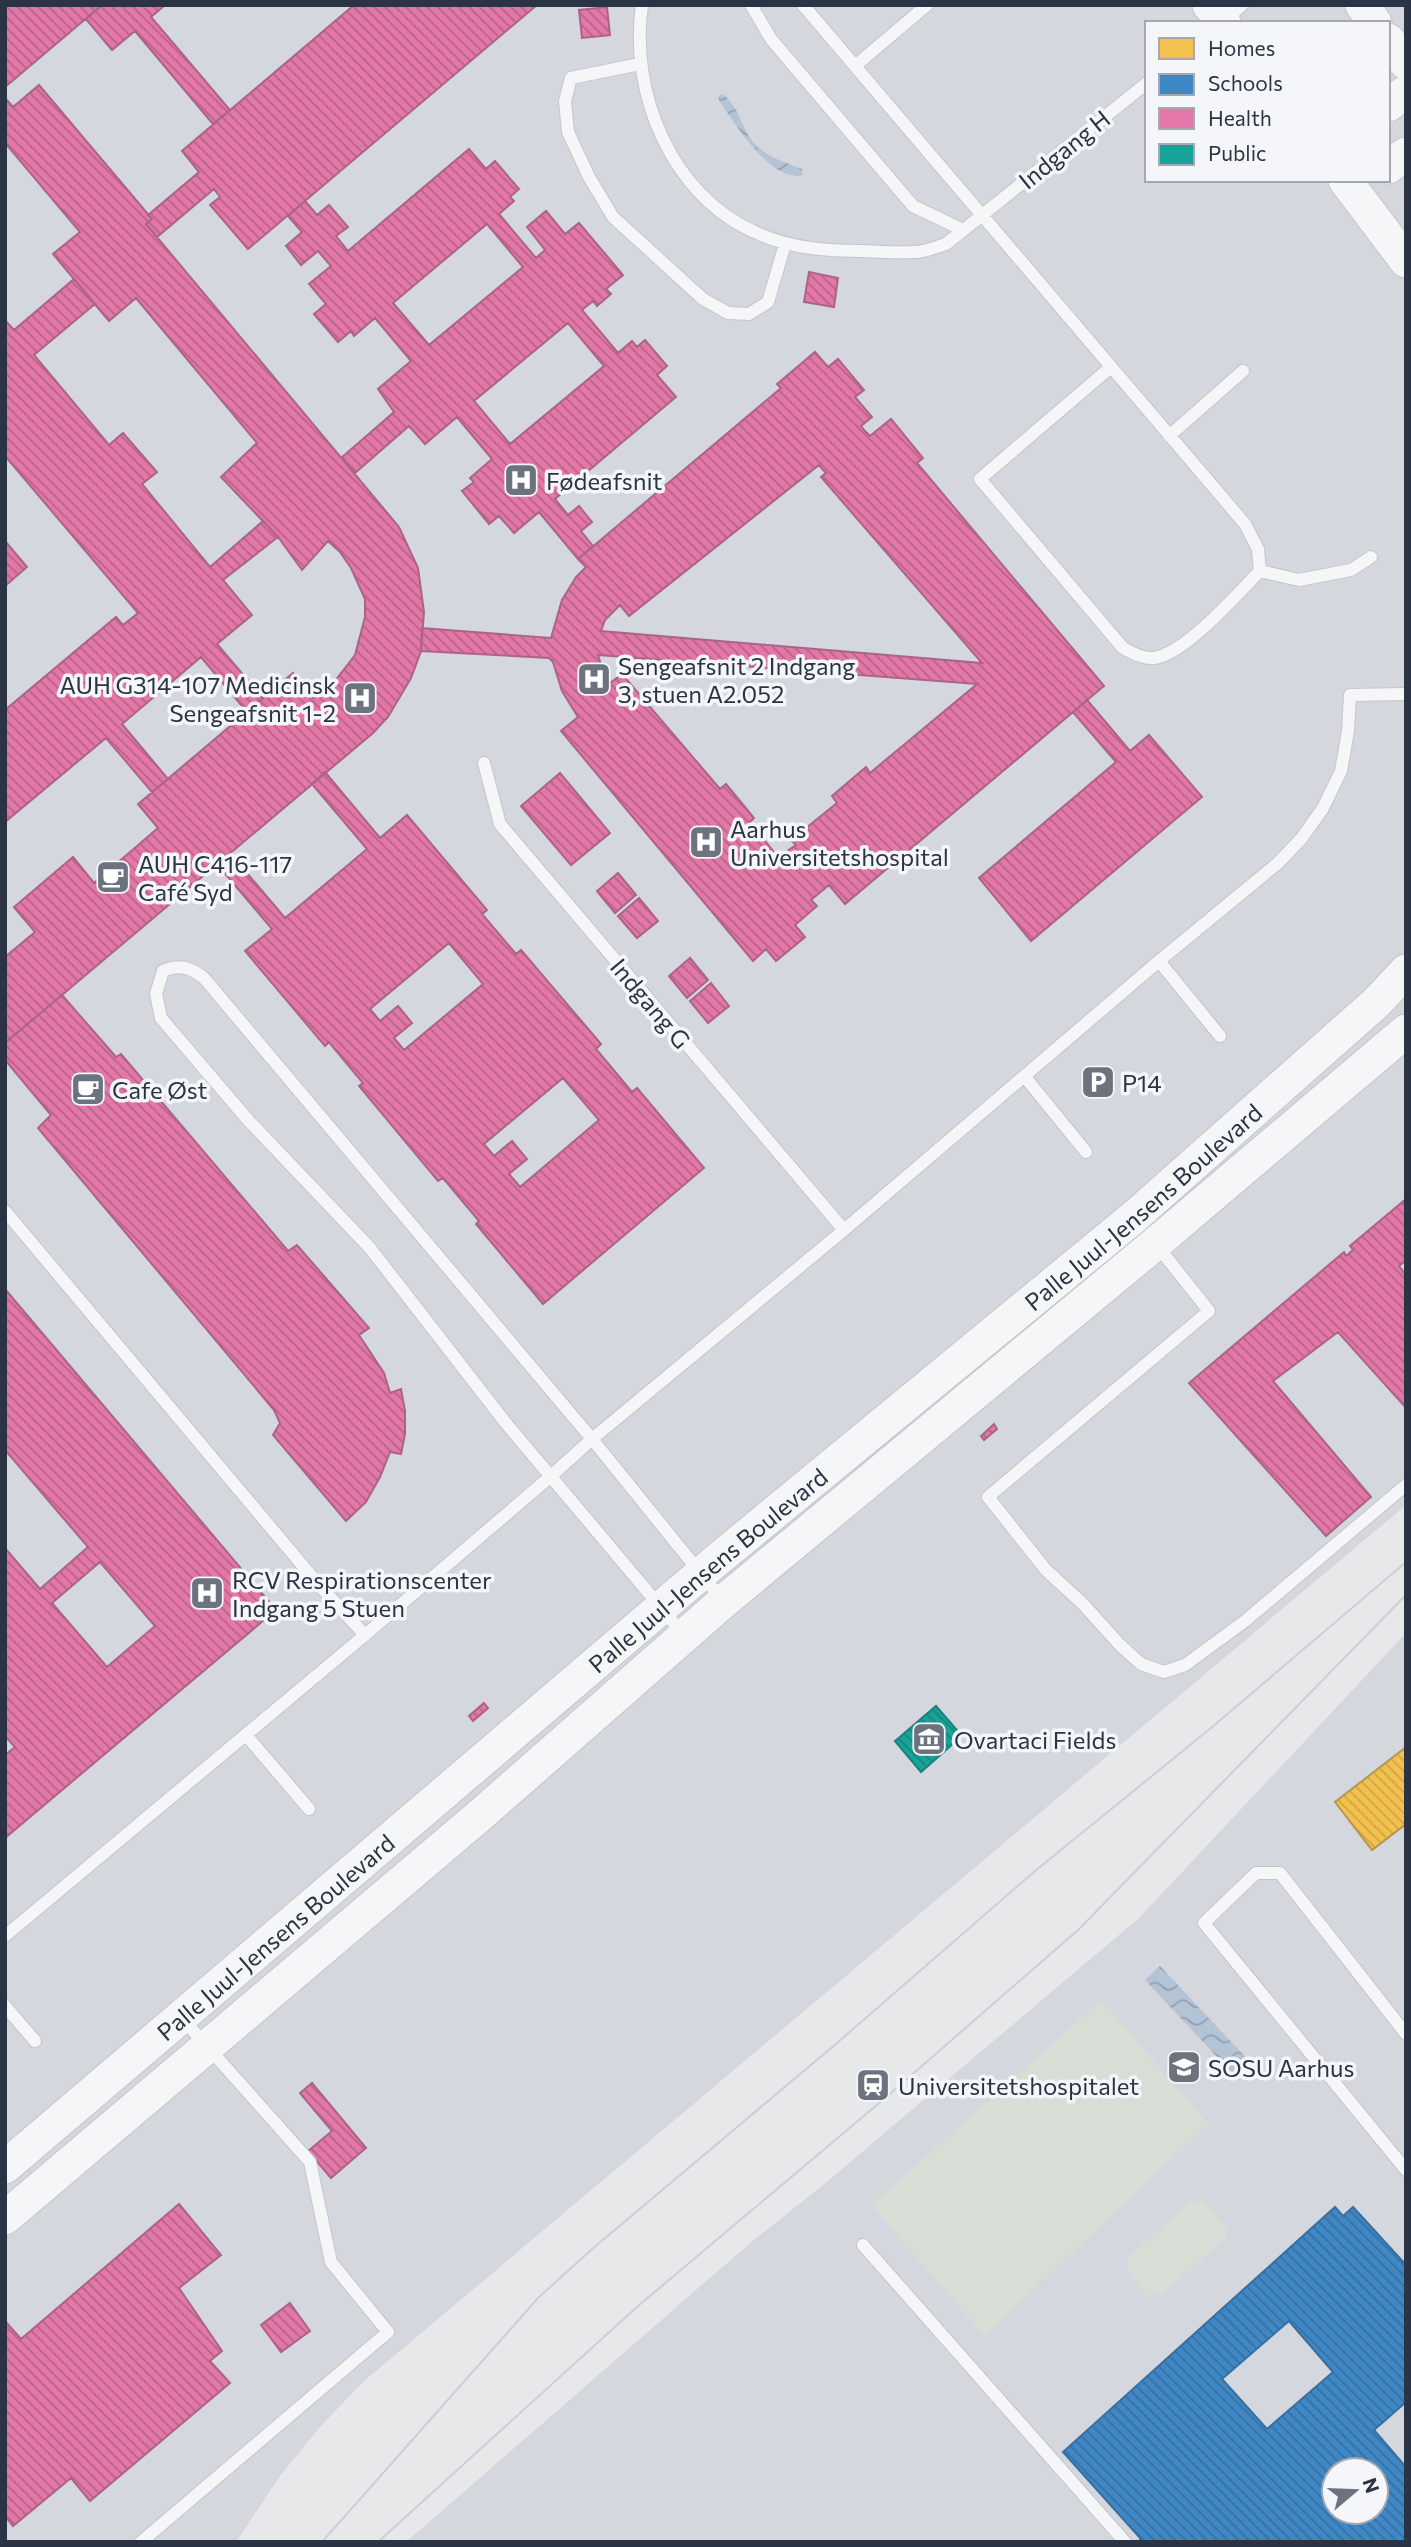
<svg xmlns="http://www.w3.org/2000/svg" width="1411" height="2547" viewBox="0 0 1411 2547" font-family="Commissioner,sans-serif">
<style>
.built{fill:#d4d7dd;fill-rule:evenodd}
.pitch{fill:#d6ded6}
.water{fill:url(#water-waves)}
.homes{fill:url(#homes-back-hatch);stroke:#b6974b;stroke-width:2}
.schools{fill:url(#schools-back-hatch);stroke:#396f9f;stroke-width:2;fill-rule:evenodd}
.health{fill:url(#health-back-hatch);stroke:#ac638a;stroke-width:2;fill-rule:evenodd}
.public{fill:url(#public-back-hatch);stroke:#1d827f;stroke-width:2}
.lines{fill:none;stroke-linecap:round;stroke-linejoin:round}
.service-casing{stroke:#c4c6c8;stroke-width:14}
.tertiary-casing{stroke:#c4c6c8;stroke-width:35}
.service{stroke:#f5f6f7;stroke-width:12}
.tertiary{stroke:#f5f6f7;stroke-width:33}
.tram{stroke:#cecfd2;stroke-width:2}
.labels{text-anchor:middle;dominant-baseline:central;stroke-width:7;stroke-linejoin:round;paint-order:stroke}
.street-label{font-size:24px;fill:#2b3445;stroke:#f4f6f9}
.poi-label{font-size:24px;fill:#2b3445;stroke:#f4f6f9;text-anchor:start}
</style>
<defs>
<pattern id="water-waves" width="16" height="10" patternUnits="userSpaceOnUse" patternTransform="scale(1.75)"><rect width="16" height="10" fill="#b4c4d5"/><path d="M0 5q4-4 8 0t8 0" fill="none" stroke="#93a0af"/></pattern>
<pattern id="homes-back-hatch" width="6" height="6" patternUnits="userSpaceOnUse" patternTransform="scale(1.75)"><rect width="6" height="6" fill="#f2c14e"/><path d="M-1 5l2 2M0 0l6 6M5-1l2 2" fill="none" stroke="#d0a645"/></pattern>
<pattern id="schools-back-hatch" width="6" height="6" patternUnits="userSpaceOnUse" patternTransform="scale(1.75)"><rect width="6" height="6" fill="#3f88c5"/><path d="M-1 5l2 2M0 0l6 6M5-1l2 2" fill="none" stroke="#3570a2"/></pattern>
<pattern id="health-back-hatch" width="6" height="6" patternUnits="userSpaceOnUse" patternTransform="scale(1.75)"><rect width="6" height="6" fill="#e377a8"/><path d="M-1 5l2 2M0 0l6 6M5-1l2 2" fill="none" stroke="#b8628b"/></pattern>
<pattern id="public-back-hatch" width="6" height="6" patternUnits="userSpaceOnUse" patternTransform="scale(1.75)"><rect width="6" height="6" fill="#17a398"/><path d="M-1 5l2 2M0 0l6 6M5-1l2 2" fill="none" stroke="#15867e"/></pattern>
</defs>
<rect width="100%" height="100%" fill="#e6e8ea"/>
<!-- built -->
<path class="built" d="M5,5H1406V1505L363,2382L320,2427L280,2476L236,2542H5ZM1147,23H1388V180H1147Z
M1406,1633V2542H406L749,2244L823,2185L1139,1918ZM1334,2470H1376V2512H1334Z"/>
<!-- pitch -->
<path class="pitch" d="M1101,2000L1209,2124L984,2336L871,2205Z
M1191,2201H1203L1226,2227V2238L1162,2295L1148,2296L1127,2270V2258Z"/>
<!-- water -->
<path class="water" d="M723,94C739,107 741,126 753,142C765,157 785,162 802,169L803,175C773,185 733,122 719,100L718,96Z
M1160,1966L1251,2063L1236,2077L1145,1980Z"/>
<!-- homes -->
<path class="homes" d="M1406,1747V1824L1372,1850L1335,1802Z"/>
<!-- schools -->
<path class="schools" d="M1335,2207L1343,2216L1353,2207L1406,2265V2402L1374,2430L1406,2467V2542H1138L1141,2539L1063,2452ZM1289,2321L1333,2372L1267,2429L1222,2379ZM1334,2470H1376V2512H1334Z"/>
<!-- health -->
<path class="health" d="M5,5H102L5,87Z
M102,5H165L151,17L230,110L213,124L135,31L112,50L86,19Z
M354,5H537L248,249L210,205L220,197L214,189L157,237L146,224L152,219L148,215L199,172L182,151Z
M607,7L610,35L582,38L579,10Z
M39,85L152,219L146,224L399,527L418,568L424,612L421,651L411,678L388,717L373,733L5,1043V957L35,932L14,907L73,857L94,883L158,828L138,804L293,673L314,698L331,686L355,655L365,617V599L351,568L340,552L328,541L302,570L278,537L221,477L257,443L136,298L109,321L53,254L80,232L5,143V98L13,107Z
M469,149L486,169L495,161L519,189L510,197L514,201L499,214L536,258L545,250L527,227L546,211L565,234L579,223L623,275L606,289L611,294L597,306L593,301L582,310L618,353L632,341L637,347L645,340L667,366L657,375L676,397L555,499L568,515L579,506L592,522L581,531L593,546L578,559L539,512L514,533L499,516L489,524L462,491L474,482L470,478L492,459L457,417L425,444L409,426L355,473L342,457L394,412L378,389L411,361L375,318L354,336L351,331L338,342L314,314L326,304L309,284L331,266L318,251L301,265L286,246L302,232L288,216L305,201L317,215L329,205L348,227L336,236L348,251ZM487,224L523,267L429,345L393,303ZM568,323L604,366L510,444L474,401Z
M809,272L838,278L834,307L804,302Z
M74,279L95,304L34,355L109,445L123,433L157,472L142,484L210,567L263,521L278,537L223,580L252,615L217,644L263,698L247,712L201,657L122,724L168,779L152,792L106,738L5,822V710L116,617L123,625L138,613L5,456V320L14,330Z
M815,352L828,367L838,359L864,390L855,397L872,417L861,426L865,431L870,436L891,419L923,458L917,463L1104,686L845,904L829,885L811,900L817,906L795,925L805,937L776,961L766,949L753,961L561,731L578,717L562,691L553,662L549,658L421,651L422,628L551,638L562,600L576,577L586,567L578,559L781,388L777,384ZM819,465L826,473L821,477L982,663L601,631L605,620L620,605L629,616ZM598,655L977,684L870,773L866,767L832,796L837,803L791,840L796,845L778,857L750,822L754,818L726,784L720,789L622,674L610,683L603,671Z
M5,541L27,567L5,586Z
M1087,700L1130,751L1149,735L1202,797L1031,941L979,878L1116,762L1073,712Z
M325,772L380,838L407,815L487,910L482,914L516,954L521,950L601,1044L596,1049L632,1092L637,1088L704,1168L543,1304L476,1224L479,1221L443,1178L438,1181L359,1086L363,1083L333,1047L329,1042L325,1046L245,951L272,929L217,864L230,853L285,918L367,849L312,784ZM449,943L483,984L404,1050L394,1038L412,1023L398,1006L380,1021L370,1009ZM563,1078L599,1120L520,1187L509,1174L527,1159L512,1141L494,1156L484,1144Z
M560,773L610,833L571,865L521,806Z
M618,873L636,895L615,913L597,891Z
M639,898L658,921L637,938L618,916Z
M690,958L708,980L687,998L669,976Z
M711,983L729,1006L708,1023L690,1001Z
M62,995L116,1057L121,1054L288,1251L297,1245L369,1328L359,1335L384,1373L390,1393L401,1389L405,1411V1434L401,1454L390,1452L380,1477L366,1502L346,1521L273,1435L280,1423L274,1410L38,1128L51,1115L5,1060V1043Z
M1406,1199V1260L1399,1266L1406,1275V1408L1338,1332L1273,1381L1371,1497L1326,1536L1189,1383L1344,1252L1346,1256L1353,1250L1350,1246Z
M5,1289L276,1610L5,1838V1755L15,1747L5,1736V1548L40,1589L88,1547L5,1450ZM100,1562L155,1626L107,1667L52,1603Z
M994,1424L997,1429L984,1440L981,1436Z
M484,1703L488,1708L473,1721L469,1716Z
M312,2083L366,2148L331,2178L308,2151L332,2131L300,2093Z
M179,2204L221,2255L179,2288L222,2351L210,2361L230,2383L90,2501L71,2478L13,2526L5,2516V2321L21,2339Z
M290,2303L310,2331L281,2352L261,2325Z"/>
<!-- public -->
<path class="public" d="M936,1706L962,1736L921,1772L895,1741Z"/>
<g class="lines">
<!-- service casing -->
<g class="service-casing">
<path id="service" d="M642,5C629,93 672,197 757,233C790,248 826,251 862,251C879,252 897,253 915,252C925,252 936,247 946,244L1147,83
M751,5L771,39L913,206L963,230
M803,5C950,178 1097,351 1245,524L1258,549L1260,571C1237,594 1185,654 1154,658C1143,659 1133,653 1123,648L980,479L1111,367
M1224,21L1242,5
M640,64L571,78L565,101L568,132L589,177L613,217L703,299L728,313L749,314L768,302L785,244
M855,66L927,5
M1169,436L1243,371
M1260,571L1299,580L1351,570L1371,557
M484,763L500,824L844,1230
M1159,961L1220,1036
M1025,1077L1086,1152
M5,1211L319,1585L365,1635
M1155,1243L1209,1311L988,1497L1046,1570L1083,1604L1119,1644L1141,1664L1164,1672L1185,1665L1245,1621L1406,1485
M684,1635L505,1422L370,1248L248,1120L161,1018L156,994L163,971C179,964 190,967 204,978L592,1439L723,1601
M246,1735L309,1809
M5,1936L365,1635L551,1476L592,1439L844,1230L1159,961L1278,863L1301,839L1323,808L1341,771L1348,731L1350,695L1406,694
M5,2006L35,2041
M1406,2034L1280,1873H1256L1204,1923L1406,2170
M863,2245L1125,2542
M141,2542L388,2332L331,2262L310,2162L181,2017"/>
</g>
<!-- tertiary casing -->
<g class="tertiary-casing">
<g id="tertiary">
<path d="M1209,5L1224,23"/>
<path d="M1362,5L1375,23"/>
<path d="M1388,40L1406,63"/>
<path d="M1388,105L1406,92"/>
<path d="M1388,167L1406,154"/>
<path d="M1345,180L1406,261"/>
<path id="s1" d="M5,2167L717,1560L1134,1217L1377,1002L1406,971"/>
<path d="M5,2218L478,1817L723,1602L1155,1244L1406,1031"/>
</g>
</g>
<!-- service -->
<use href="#service" class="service"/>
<!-- tertiary -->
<use href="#tertiary" class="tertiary"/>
<!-- tram -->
<path class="tram" d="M322,2542L538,2298L591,2250L837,2043L1035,1871L1211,1728L1406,1562
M378,2542L638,2306L884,2099L1078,1930L1406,1595"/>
</g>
<!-- icons -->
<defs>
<g id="hospital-square" transform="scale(1.75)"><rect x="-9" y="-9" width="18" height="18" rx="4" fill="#6c737f" stroke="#f4f6f9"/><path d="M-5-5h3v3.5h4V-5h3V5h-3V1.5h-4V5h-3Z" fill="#fff"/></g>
<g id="cafe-square" transform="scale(1.75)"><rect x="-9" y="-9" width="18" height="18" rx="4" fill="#6c737f" stroke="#f4f6f9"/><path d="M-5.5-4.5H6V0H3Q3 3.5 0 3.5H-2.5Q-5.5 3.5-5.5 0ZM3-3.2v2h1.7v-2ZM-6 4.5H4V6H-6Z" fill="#fff"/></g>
<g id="parking-square" transform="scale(1.75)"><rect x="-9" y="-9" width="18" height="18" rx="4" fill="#6c737f" stroke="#f4f6f9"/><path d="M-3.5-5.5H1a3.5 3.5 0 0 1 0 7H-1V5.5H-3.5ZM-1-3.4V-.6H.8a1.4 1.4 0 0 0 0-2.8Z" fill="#fff"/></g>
<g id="museum-square" transform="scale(1.75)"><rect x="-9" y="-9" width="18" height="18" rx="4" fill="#6c737f" stroke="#f4f6f9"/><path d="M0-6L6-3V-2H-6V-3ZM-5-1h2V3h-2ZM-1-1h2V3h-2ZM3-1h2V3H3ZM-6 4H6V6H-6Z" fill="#fff"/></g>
<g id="university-square" transform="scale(1.75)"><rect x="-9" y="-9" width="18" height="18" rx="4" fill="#6c737f" stroke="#f4f6f9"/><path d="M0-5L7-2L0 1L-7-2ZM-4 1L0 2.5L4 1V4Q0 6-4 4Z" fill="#fff"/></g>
<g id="station-square" transform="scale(1.75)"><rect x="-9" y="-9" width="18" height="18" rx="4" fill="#6c737f" stroke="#f4f6f9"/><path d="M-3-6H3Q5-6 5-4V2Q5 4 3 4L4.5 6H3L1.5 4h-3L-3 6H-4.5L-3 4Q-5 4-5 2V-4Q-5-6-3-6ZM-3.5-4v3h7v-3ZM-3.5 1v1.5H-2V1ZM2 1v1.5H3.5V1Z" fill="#fff"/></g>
</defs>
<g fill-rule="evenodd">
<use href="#hospital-square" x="521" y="480"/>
<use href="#hospital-square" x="594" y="679"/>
<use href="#hospital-square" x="360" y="698"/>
<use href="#hospital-square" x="706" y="842"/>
<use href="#cafe-square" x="113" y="877"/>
<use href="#parking-square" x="1098" y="1082"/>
<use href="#cafe-square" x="88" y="1089"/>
<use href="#hospital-square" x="207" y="1593"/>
<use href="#museum-square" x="929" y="1739"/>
<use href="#university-square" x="1184" y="2067"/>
<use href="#station-square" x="873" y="2085"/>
</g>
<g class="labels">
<!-- street labels -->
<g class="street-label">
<text transform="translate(1064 149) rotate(-39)">Indgang H</text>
<text transform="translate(651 1003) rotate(50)">Indgang G</text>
<text stroke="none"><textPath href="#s1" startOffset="1489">Palle Juul-Jensens Boulevard</textPath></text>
<text stroke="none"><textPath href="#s1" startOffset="922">Palle Juul-Jensens Boulevard</textPath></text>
<text stroke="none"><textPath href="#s1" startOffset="355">Palle Juul-Jensens Boulevard</textPath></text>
</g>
<!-- poi labels -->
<g class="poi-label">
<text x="546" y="480">Fødeafsnit</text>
<text x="618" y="665">Sengeafsnit 2 Indgang<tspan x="618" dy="28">3, stuen A2.052</tspan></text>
<text x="336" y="684" text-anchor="end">AUH G314-107 Medicinsk<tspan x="336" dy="28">Sengeafsnit 1-2</tspan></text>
<text x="730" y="828">Aarhus<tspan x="730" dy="28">Universitetshospital</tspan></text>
<text x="138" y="863">AUH C416-117<tspan x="138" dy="28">Café Syd</tspan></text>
<text x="1122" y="1082">P14</text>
<text x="112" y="1089">Cafe Øst</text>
<text x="232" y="1579">RCV Respirationscenter<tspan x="232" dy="28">Indgang 5 Stuen</tspan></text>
<text x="954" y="1739">Ovartaci Fields</text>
<text x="1208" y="2067">SOSU Aarhus</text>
<text x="898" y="2085">Universitetshospitalet</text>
</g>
</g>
<!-- border -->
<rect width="1411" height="2547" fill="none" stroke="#2b3445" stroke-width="14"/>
<!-- legend -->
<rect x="1145" y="21" width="245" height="161" fill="#f4f6f9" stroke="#a4a8b1" stroke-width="2"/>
<rect x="1159" y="38" width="35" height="21" fill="#f2c14e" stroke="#a4a8b1" stroke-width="2"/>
<text x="1208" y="56" font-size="21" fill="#2b3445">Homes</text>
<rect x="1159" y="74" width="35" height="21" fill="#3f88c5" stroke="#a4a8b1" stroke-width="2"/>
<text x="1208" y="91" font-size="21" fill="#2b3445">Schools</text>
<rect x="1159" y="108" width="35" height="21" fill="#e377a8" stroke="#a4a8b1" stroke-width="2"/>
<text x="1208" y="126" font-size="21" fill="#2b3445">Health</text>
<rect x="1159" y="144" width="35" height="21" fill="#17a398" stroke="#a4a8b1" stroke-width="2"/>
<text x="1208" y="161" font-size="21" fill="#2b3445">Public</text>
<!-- north arrow -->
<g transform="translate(1355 2491) rotate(71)"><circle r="33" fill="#f4f6f9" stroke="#a4a8b1" stroke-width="2"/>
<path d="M0-5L12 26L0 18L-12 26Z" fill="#6c737f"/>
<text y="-10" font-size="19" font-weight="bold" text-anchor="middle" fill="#2b3445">N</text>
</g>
</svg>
